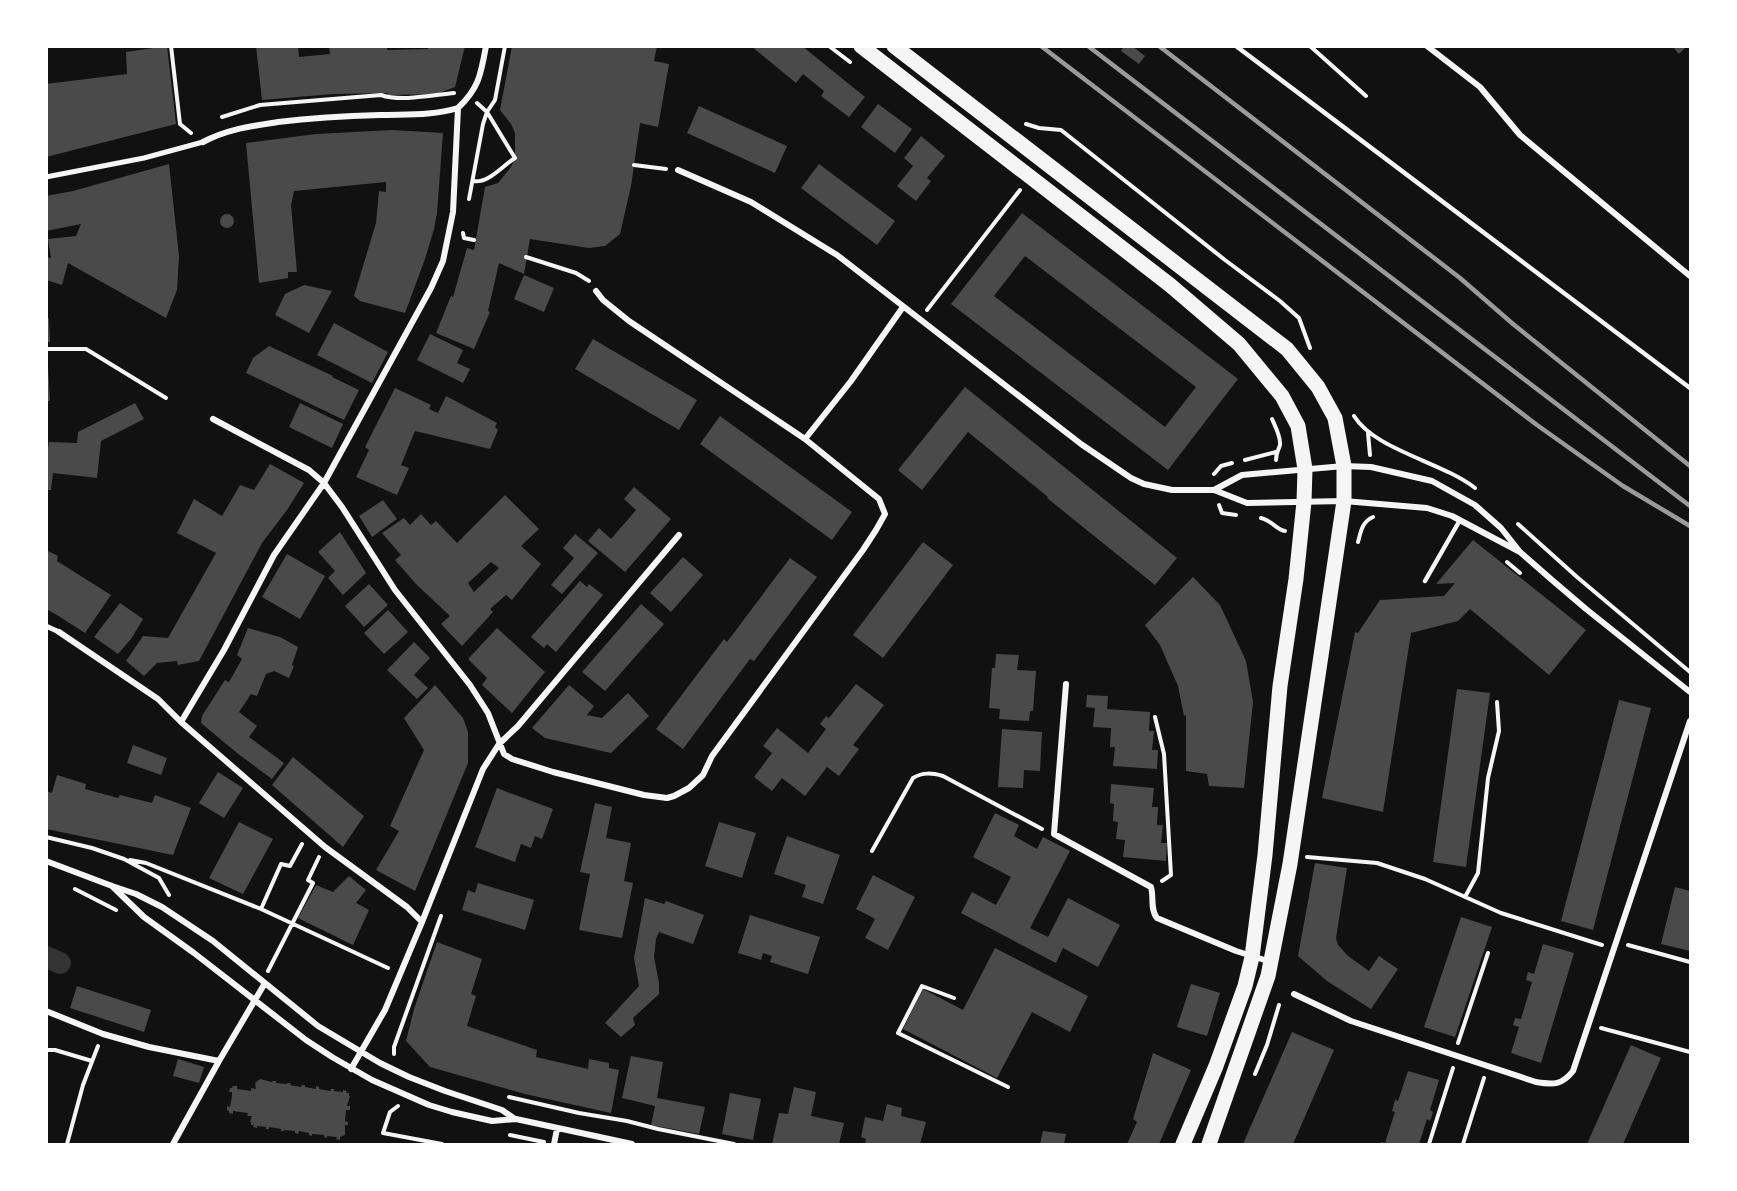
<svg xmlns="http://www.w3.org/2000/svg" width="1737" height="1191" viewBox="0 0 1737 1191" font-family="Figtree,sans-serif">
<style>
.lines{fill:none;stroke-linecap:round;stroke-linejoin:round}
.canal{stroke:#333;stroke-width:22}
.building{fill:#4a4a4a;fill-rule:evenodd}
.path{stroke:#f5f5f5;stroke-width:4}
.service{stroke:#f5f5f5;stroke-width:4.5}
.pedestrian{stroke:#f5f5f5;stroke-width:5}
.minor{stroke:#f5f5f5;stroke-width:6}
.primary{stroke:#f5f5f5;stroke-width:15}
.rail{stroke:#9a9a9a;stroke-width:4.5}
</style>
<rect width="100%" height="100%" fill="#111"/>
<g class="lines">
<!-- canal -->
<path class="canal" d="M46,957L60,963"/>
</g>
<!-- building -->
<path class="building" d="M167,46L176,124L46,157V84L127,74L126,52Z
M256,46H298L299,57L330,54L329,46H387V50L428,49V46H465L455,87L437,94L388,95V93L333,94L262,100Z
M512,46H657L654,61L669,64L658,127L640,123L631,186L620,234L605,246L589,248L530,239L524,274L499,263L488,311L490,312L474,349L436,333L451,296L453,297L467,248L474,250L485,187L498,183L511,167L515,158V133L511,124L500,110Z
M751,46H802L865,97L849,117L821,96L824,91L803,74L796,83Z
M1124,46H1132L1145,56L1139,64L1121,51Z
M1672,46H1687L1679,54Z
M878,104L912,129L895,153L861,127Z
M699,106L787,146L775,173L687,133Z
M392,130L443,133L437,213L434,229L425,259L405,313L360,301L354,296L376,223L379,191L386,192V182L294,191L291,205L297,272H288V278L259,283L246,143L316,134Z
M921,136L945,156L927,178L931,181L916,201L897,186L913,166L904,158Z
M169,164L179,256L177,290L166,318L68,263L62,285L46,280V257L51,258L48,239L76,236L81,224L46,231V196L73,191Z
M819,164L895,221L877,245L801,188Z
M1022,213L1238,379L1168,470L951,304ZM1025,256L1196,387L1165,427L994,296Z
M220 221a7 7 0 1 1 14 0a7 7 0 1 1-14 0Z
M524,275L554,288L544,312L514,299Z
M304,285L332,291L309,333L275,315L285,294Z
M46,318H49L50,342H46Z
M334,323L388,352L372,383L317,355Z
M430,334L463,350L457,363L470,369L463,383L417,360Z
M593,339L697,400L679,430L575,369Z
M269,346L333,376L332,377L359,390L344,420L246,373L253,358Z
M46,366H48L50,401H46Z
M965,387L1177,558L1155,585L1047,498L1048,497L968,432L922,490L898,470Z
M395,388L431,405L429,409L438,413L446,396L497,423L495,427L498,430L490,449L415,431L401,465L409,468L397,495L356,477L369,450L365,447Z
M135,403L144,419L101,441L97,478L53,473L51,490H46V447L48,448L49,442L77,443L78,432Z
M300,403L343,424L332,448L289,427Z
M720,416L852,512L832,540L700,444Z
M270,464L304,483L287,510L262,543L199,661L178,665L177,661L157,663L144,676L126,661L143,636L168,638L216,553L177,533L194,499L222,516L240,485L254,490Z
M634,487L671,519L625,572L588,541L599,528L611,539L636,510L624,499Z
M505,495L539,529L521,546L541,564L512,600L506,595L490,609L493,612L462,646L441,624L450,616L416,584L395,560L401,555L382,533L404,518L410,525L421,514L431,525L436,521L457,543ZM491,562L499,568L474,592L468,583Z
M383,500L397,519L372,537L359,516Z
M340,532L366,573L343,595L328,578L335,571L318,552Z
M575,534L598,553L562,594L551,585L574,558L563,548Z
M1473,540L1586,630L1549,675L1470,609L1458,621L1411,633L1383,812L1322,798L1355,632L1358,633L1380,600L1444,596L1455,583L1436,584Z
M923,542L953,565L883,658L853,635Z
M46,550L58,556L57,561L111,595L85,633L57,615L46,609Z
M287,554L325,576L300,619L262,597Z
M683,557L703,575L671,612L650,593Z
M790,558L817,577L754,661L750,659L683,749L656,729L724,639L727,642Z
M1193,577L1220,605L1246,661L1253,702L1244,788L1209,786L1207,774L1186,771V715L1184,716L1178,686L1160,645L1145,625Z
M580,581L587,587L589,584L603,595L556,652L547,644L544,648L531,637Z
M369,584L388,605L364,627L345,606Z
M120,603L143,619L131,639L118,654L94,637Z
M641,604L664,624L605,691L582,672Z
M388,610L408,632L384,654L364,633Z
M248,628L280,637L298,647L292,665L294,666L289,678L274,671L266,674L257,696L251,694L239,712L257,726L249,737L284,763L272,779L237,753L201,723L202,716L225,680L229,682L242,659L237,655Z
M497,628L545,672L512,713L482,685L487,678L468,659Z
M414,642L430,658L414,675L428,688L417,699L387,670Z
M996,654L1019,655L1017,670L1036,671L1033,711H1030L1029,721L999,719L1000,709L989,708L992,668H995Z
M856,684L884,705L853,745L859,749L839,776L827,767L805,796L782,778L772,791L754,777L772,753L763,746L777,728L808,753L826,729L820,724L826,716L829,718Z
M435,685L463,718L468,732V763L415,891L376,870L399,831L390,826L424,750L404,718Z
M569,685L594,706L587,715L602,718L628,693L649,716L611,753L545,738L532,728Z
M1457,689L1490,693L1466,867L1433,862Z
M1087,695L1108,696L1107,709L1150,712L1149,731H1154L1152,750H1158L1157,769L1113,766L1115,747H1110L1111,728L1093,727L1095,708L1086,707Z
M1619,700L1651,708L1593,930L1561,921Z
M1002,729L1042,732L1040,771L1024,770L1023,788L998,787Z
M133,745L167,758L161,775L127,763Z
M293,757L364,816L343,847L272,785Z
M218,772L243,788L224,818L199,803Z
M57,775L86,784L85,789L118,798L120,795L152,803L155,795L191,808L173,855L46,829V791L52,793Z
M1111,784L1154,788L1152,807H1158L1157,825H1163L1161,843H1167L1166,861L1123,857L1125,840L1116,839L1118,822L1113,821L1114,804L1110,803Z
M497,788L553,809L542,839L535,836L531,848L521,844L515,862L475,847Z
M595,803L612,807L606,838L631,843L624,881L633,883L622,938L579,930L590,874L580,872Z
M995,813L1019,825L1014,836L1037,849L1043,837L1070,851L1030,928L1048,937L1068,898L1120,925L1098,967L1063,948L1056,963L961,913L972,892L996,905L1011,877L973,857Z
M239,822L273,839L243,894L209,878Z
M719,822L756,833L742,878L705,866Z
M787,836L840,855L823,904L802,897L806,885L774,874Z
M1315,863L1347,868L1336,938L1338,945L1348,956L1369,971L1379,956L1398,969L1371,1009L1327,981L1298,956Z
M873,875L915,897L888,950L865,938L875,919L856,909Z
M349,876L366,890L356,903L369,910L353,945L298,918L316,885L333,892Z
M478,883L534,900L525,930L462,910L468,890L475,893Z
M1675,887L1690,891V951L1661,944Z
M645,898L664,904L666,901L704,915L693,944L659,932L656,939L654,957L659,983V994L633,1018L635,1025L621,1037L605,1023L639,986L634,958Z
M750,915L820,937L808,974L770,962L772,956L763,953L761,960L738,953Z
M1461,917L1492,927L1455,1037L1424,1027Z
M437,942L482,959L471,994L476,996L467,1026L537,1050L536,1057L588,1069L589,1059L609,1063V1068L619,1070L611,1113L525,1094L430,1067L406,1041L414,1009Z
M1543,944L1574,953L1541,1063L1511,1053L1519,1027L1513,1025L1515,1018L1521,1019L1532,982L1526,980L1528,972L1534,974Z
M995,948L1088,996L1070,1032L1032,1012L997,1078L903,1029L923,989L963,1010Z
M1191,984L1220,993L1207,1036L1177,1027Z
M77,986L151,1010L144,1032L70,1008Z
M1292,1032L1334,1050L1293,1144H1243Z
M1631,1045L1661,1058L1623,1144H1587Z
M1153,1053L1191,1070L1159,1144H1127L1137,1122L1133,1119Z
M631,1056L663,1062L657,1098L705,1107L699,1134L651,1125L655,1106L622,1098Z
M178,1059L204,1067L199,1083L173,1076Z
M1408,1071L1439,1080L1430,1110L1433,1112L1430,1121L1427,1119L1419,1144H1380L1381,1142L1385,1143L1395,1112L1392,1111L1395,1100L1398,1101Z
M260,1079L272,1082L273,1081H276V1083L287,1084V1083H291L290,1085L301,1087L302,1085H305V1087L316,1089V1086L319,1087V1089L330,1091L331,1089H334V1091L343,1092V1090L347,1091L346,1093H349V1096H350L347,1106H350V1110H346L345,1121L348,1122V1125H345V1135L340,1137V1140L336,1139L337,1137L327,1136V1138L324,1137V1135L312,1134V1136L309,1135V1133L299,1131L298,1134L295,1133V1131L284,1130V1131H281V1129L269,1127V1129H266V1127L257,1126V1128L253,1127L254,1125H251V1122H250L252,1116H247L248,1113L233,1111V1114L229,1113V1111L227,1110V1106L230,1107L232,1096V1092H229L230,1088H232L233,1086H237V1089L251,1091V1088L256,1089L255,1083Z
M794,1087L816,1092L811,1116L844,1123L839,1144H772L779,1113L788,1114Z
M730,1093L761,1099L753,1140L722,1134Z
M887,1104L902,1108L901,1116L926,1122L920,1144H865L866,1139L861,1137L865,1117L883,1121Z
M1043,1131L1066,1134L1064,1144H1040Z"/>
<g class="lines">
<!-- path -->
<path class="path" d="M171,46L180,124L191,133
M829,46L850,62
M1310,46L1366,96
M222,117L260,105L381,95C400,102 433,95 454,93
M1026,124L1039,128L1061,130L1225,260L1280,301L1299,318L1310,348
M634,165L666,169
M473,181C488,184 502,166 515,158L487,112L477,103
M469,199L483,124L487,112L495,100L505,46
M463,233L464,238L474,240
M526,257L576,273L589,281
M927,310L1020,190
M46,349H86L166,398
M1354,416C1375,450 1442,462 1475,488
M1272,419C1275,426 1281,437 1280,445C1278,451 1276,453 1276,460
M1368,433L1370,455
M1245,460L1276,452
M1214,474L1221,466L1232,463
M1219,505L1222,513L1236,515
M1261,518C1271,520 1277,530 1285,531
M1518,524L1577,577L1690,672
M1358,542C1361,531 1362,522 1373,517
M1507,562L1520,573
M1155,717L1164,754L1171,875L1162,881
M46,837L92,848L124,859L159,878L169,895
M872,851L913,778C923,772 932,773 943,776L1042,829
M1307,857L1377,863L1425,879L1501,913L1602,945
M130,860L146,863L261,909L388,968
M75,889L116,910
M1465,897L1478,873L1488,778L1499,731L1497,702
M261,909L281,864L290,866L302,844
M1628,945L1690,962
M268,971L313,883L308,880L319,857
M954,998L922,986L898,1033L1008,1087
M1601,1028L1690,1052
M1458,1043L1488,953
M46,1050H55L92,1061
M394,1054V1047L441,916
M1255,1074L1267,1045L1279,1005
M509,1097L579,1113L627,1121L658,1129L734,1144
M398,1106L390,1112L383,1133L442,1144
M510,1135L544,1142
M67,1144L83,1085L98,1046
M1429,1144L1453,1068
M1463,1144L1484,1078"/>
<!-- service -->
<path class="service" d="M1236,46L1690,388
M1425,581L1460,520"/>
<!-- pedestrian -->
<path class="pedestrian" d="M46,177L144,158L203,142
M46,626L59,632"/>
<!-- minor -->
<path class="minor" d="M1427,46L1480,87L1520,135L1690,276
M203,142C227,129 252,126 278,122C312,118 346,116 380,115C406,114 432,116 458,108
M678,170L751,202L837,255L1081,444L1131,478L1144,484L1172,490H1214L1247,503L1344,501L1427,508L1452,516L1520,552
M213,419L309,470L324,483L342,507L395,590L470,685L488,713L504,754L512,759L553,772L644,795L667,798L674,796L689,788L703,775L712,756L863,550L876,530L885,514L879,499L805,439L629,321L603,300L596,291
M805,439L851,381L903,307
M1214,490L1242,475L1344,466L1371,467L1432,481L1475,505L1501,528L1520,552L1552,580L1586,609L1690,692
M59,632L158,699L181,722L325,847L407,907L422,922
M1066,684L1054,834L1151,887C1154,897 1150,910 1157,918L1236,951L1271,962
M181,722L224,650L274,555L324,483L431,288L443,261L453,212L458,108C479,88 481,74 486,46
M46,861L112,886L136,894L162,907L213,941L318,1026L380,1063L409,1077L445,1091L502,1110L515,1119
M112,886L144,917L194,953L306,1040L332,1057L372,1080L429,1105L452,1112L492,1121L516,1119L632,1144
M1294,994L1351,1021L1536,1082C1554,1085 1562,1085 1573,1071L1690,721
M46,1011L103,1034L149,1047L219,1061
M351,1069L385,1010L422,922L483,769L499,744L518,726L679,535
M173,1144L219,1061L265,983
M554,1144L557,1129"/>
<!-- primary -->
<path class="primary" d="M861,46L1170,285L1239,344L1282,396L1298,426L1305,469L1304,502L1296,579L1280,686L1265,855L1252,957L1245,986L1216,1066L1183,1144
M894,46L1287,349L1318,387L1335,418L1344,466V501L1290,864L1268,976L1209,1144"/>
<!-- rail -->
<path class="rail" d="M1041,46L1537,425L1623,486L1690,526
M1088,46L1690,506
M1159,46L1460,278L1513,324L1690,466"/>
</g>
<!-- border -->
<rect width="1737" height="1191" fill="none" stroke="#ffffff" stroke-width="96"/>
</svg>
